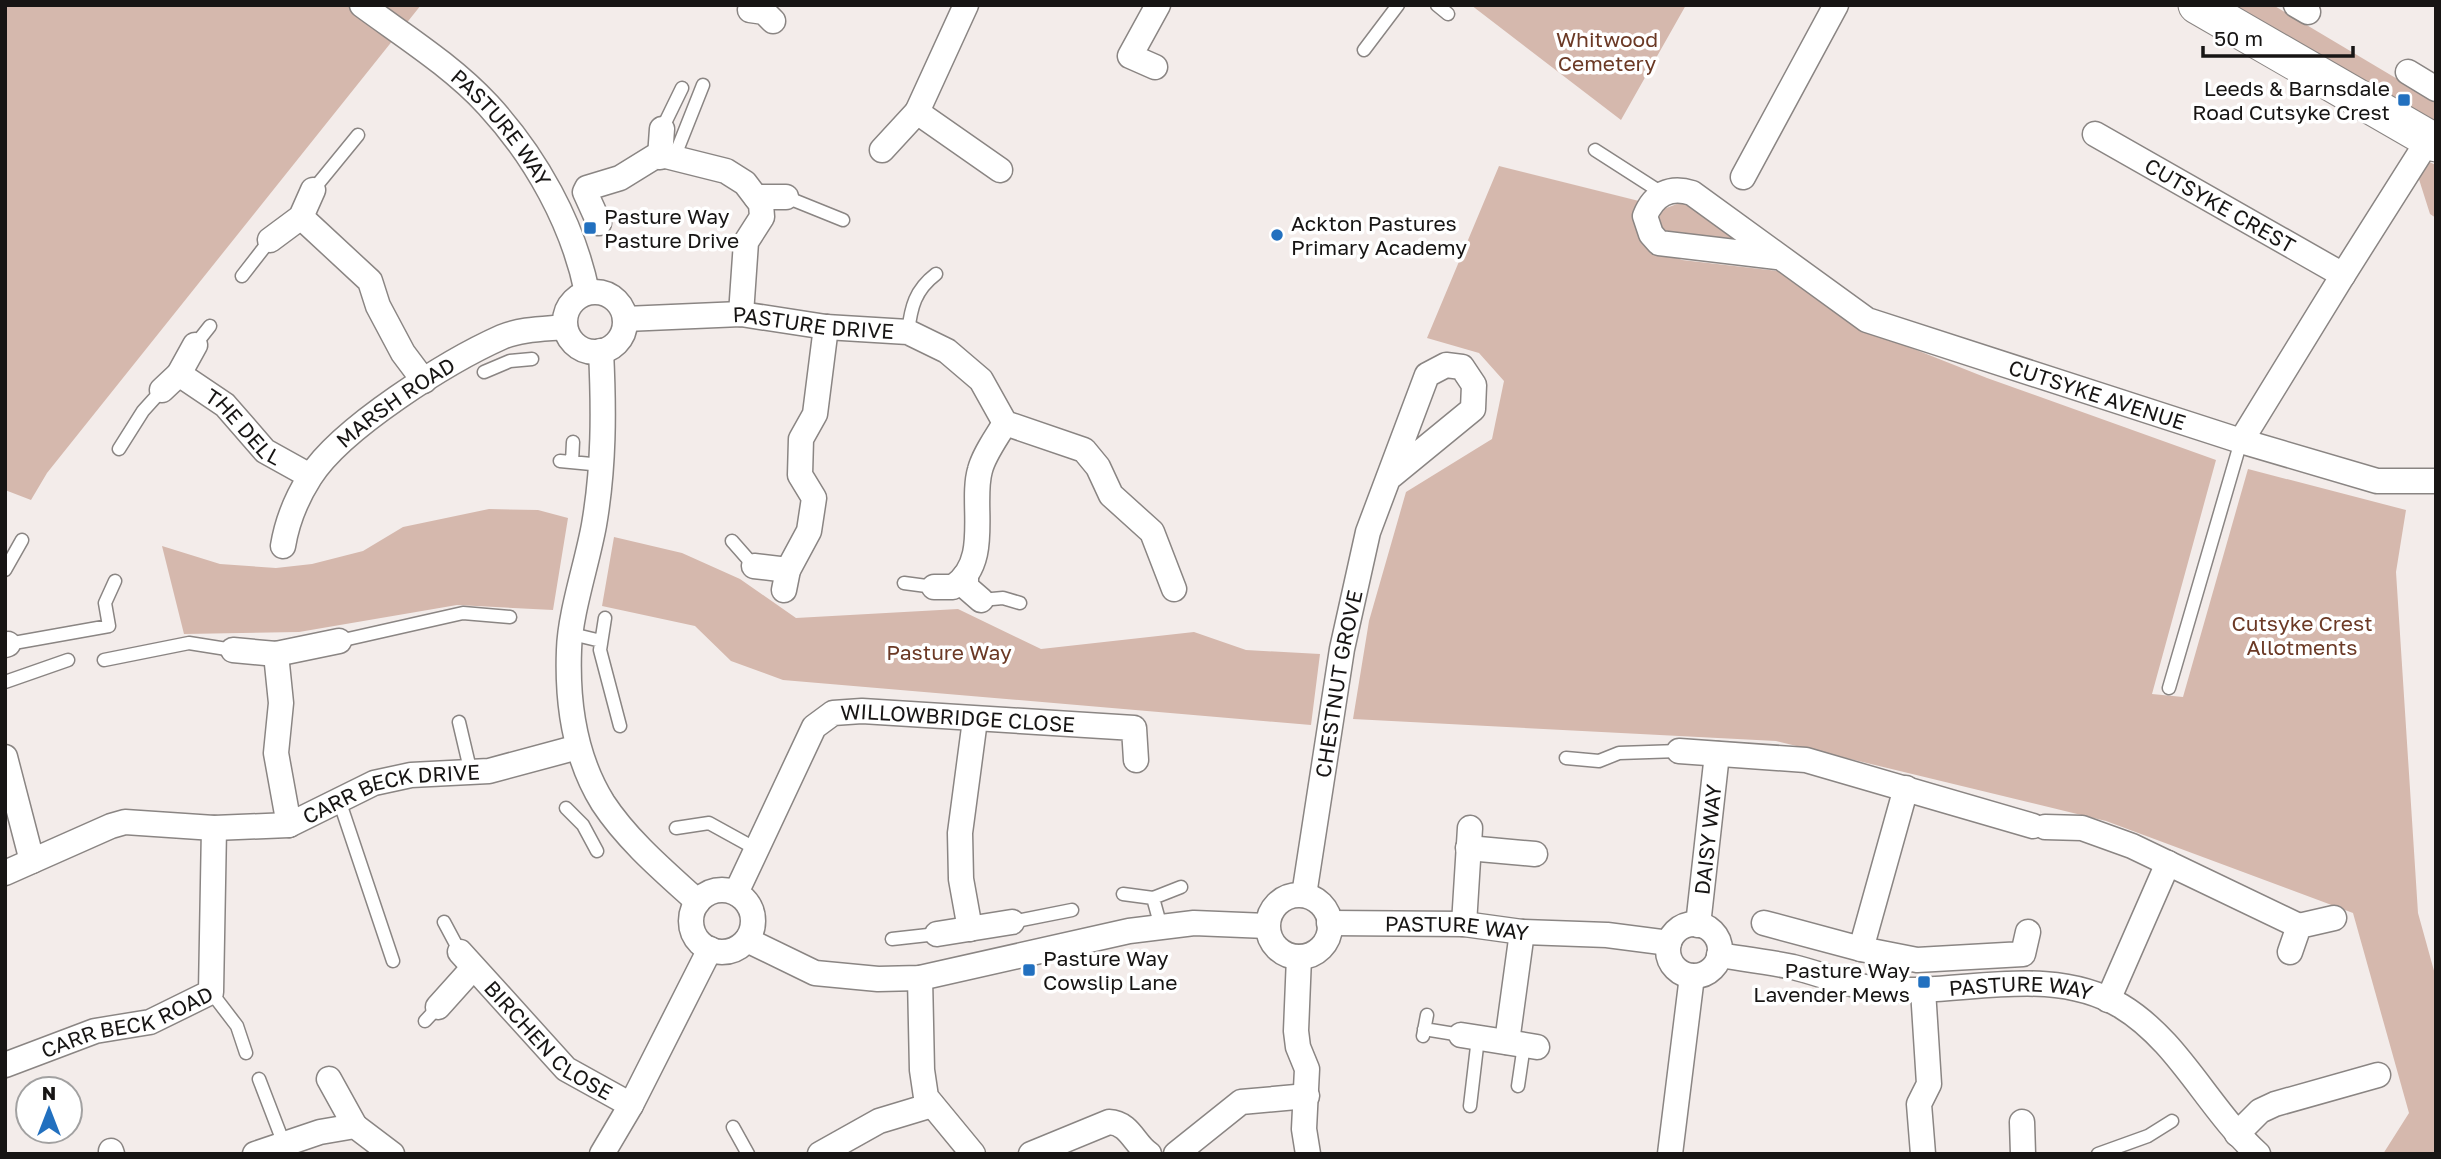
<svg xmlns="http://www.w3.org/2000/svg" width="2441" height="1159" viewBox="0 0 2441 1159" font-family="'Golos Text',sans-serif">
<style>
.green{fill:#d5b8ad}
.lines{fill:none;stroke-linecap:round;stroke-linejoin:round}
.lane-casing{stroke:#8a8583;stroke-width:15}
.street-casing{stroke:#8a8583;stroke-width:27}
.primary-casing{stroke:#8a8583;stroke-width:39}
.lane{stroke:#fff;stroke-width:12}
.street{stroke:#fff;stroke-width:24}
.primary{stroke:#fff;stroke-width:37}
.poi-dot{fill:#2270bf;stroke:#fff;stroke-width:2.5}
.labels{text-anchor:middle;dominant-baseline:central;stroke-width:7;stroke-linejoin:round;paint-order:stroke}
.park-label{font-size:21px;fill:#6b3925;stroke:#fff}
.poi-label{font-size:21px;fill:#171514;stroke:#fff;text-anchor:start}
.street-label{font-size:21px;fill:#171514;stroke:#fff}
</style>
<rect width="100%" height="100%" fill="#f3ecea"/>
<!-- green -->
<path class="green" d="M5,5H421L47,473L31,500L5,490Z
M1471,5H1686L1621,120Z
M2230,5H2273L2436,102V130Z
M2429,162L2436,165V218L2430,214L2417,173Z
M1499,166L1643,202L1636,224L1643,245L1682,260L1778,271L1866,330L1987,378L2216,460L2152,694L2183,697L2248,469L2406,510L2396,572L2418,913L2436,978V1154H2383L2409,1113L2353,913L2106,821L1776,741L1353,719L1369,621L1406,492L1492,439L1504,381L1479,353L1427,338Z
M1685,201L1745,246L1662,232L1658,221L1661,210Z
M489,509L538,510L568,518L553,610L457,605L299,632L184,634L162,546L220,564L276,568L312,564L363,551L403,527Z
M614,537L682,553L740,579L796,618L958,609L1041,649L1194,632L1246,650L1320,654L1311,725L783,680L731,661L695,626L602,606Z"/>
<g class="lines">
<!-- lane casing -->
<g class="lane-casing">
<path id="lane" d="M1437,5L1448,14
M1364,50L1398,5
M662,129L682,88
M1595,150L1662,193
M674,158L703,85
M313,190L358,135
M786,197L843,220
M242,276L270,240
M908,332C911,307 915,290 936,274
M195,345L210,326
M484,372L510,361L532,359
M119,449L143,411L162,390
M560,461L602,465
M572,462L573,442
M732,541L754,566
M5,570L22,540
M904,583L934,587
M981,600L1003,598L1020,603
M605,618L600,650L620,726
M572,634L601,641
M339,641L463,613L510,617
M8,644L109,626L105,603L115,581
M104,660L189,643L233,650
M5,682L68,660
M2169,688L2241,441
M459,722L471,773
M1566,758L1599,761L1619,753L1679,751
M339,800L393,961
M566,808L583,825L597,851
M676,828L709,823L758,850
M1123,894L1153,898L1181,887
M1153,898L1161,927
M444,922L460,952
M1012,922L1072,910
M892,939L937,934
M211,992L237,1026L246,1053
M425,1021L438,1007
M1424,1029L1461,1035
M1423,1036L1427,1015
M259,1079L284,1144
M1518,1086L1524,1045
M1470,1106L1478,1038
M733,1127L748,1154
M2098,1154L2148,1136L2172,1121"/>
</g>
<!-- street casing -->
<g class="street-casing">
<g id="street">
<path id="s1" d="M362,5C404,36 452,66 488,105C536,157 573,224 587,292"/>
<path d="M2296,5L2308,12"/>
<path d="M750,10L764,12L773,21"/>
<path d="M1155,67L1130,56L1158,5"/>
<path d="M2408,72L2436,89"/>
<path d="M917,112L966,5"/>
<path id="s2" d="M2095,134L2343,275L2241,441"/>
<path d="M882,150L917,112L1000,170"/>
<path d="M660,157L662,129"/>
<path d="M1743,177L1836,5"/>
<path d="M756,197H786"/>
<path d="M301,217L370,281L378,306L403,353L424,381"/>
<path d="M599,223L585,192L587,188L620,178L654,157L666,156L726,171L745,183L761,204L762,217L746,242L741,314"/>
<path d="M270,240L301,217L313,190"/>
<path id="s3" d="M1777,257L1659,243L1651,234L1645,216C1654,194 1670,186 1692,193L1867,320L2241,441L2377,481H2436"/>
<path d="M2343,275L2429,139"/>
<circle cx="595" cy="322" r="30"/>
<path id="s4" d="M625,319L741,314L826,327L908,332L947,351L981,380L1005,423L1084,450L1098,467L1111,495L1152,532L1174,589"/>
<path d="M601,351C604,411 604,467 594,525C587,564 570,613 569,650C567,702 575,758 603,803C628,841 665,872 698,902"/>
<path id="s5" d="M179,374L225,405L265,451L310,476"/>
<path d="M162,390L179,374L195,345"/>
<path id="s6" d="M283,546C287,522 296,499 310,477C341,428 448,361 502,337C521,329 545,329 565,327"/>
<path d="M754,566L788,570"/>
<path d="M966,575V587L981,600"/>
<path d="M934,587H953C992,562 970,504 980,470C984,454 997,437 1005,423"/>
<path d="M784,590L788,570L809,531L814,498L800,475L801,439L815,414L826,327"/>
<path d="M5,645L8,644"/>
<path d="M233,650L276,654L339,641"/>
<path d="M276,654L281,703L276,753L289,825"/>
<path d="M1679,751L1806,760L2033,826"/>
<path d="M5,757L32,861"/>
<path d="M2045,827L2082,828L2132,846L2299,926"/>
<path d="M1468,848L1535,854"/>
<path id="s7" d="M5,873L111,826L125,822L214,828L289,825L374,783L411,775L489,771L578,747"/>
<circle cx="722" cy="921" r="31"/>
<path id="s8" d="M736,893L814,727L833,713L862,711L1134,728L1136,760"/>
<path id="s9" d="M1304,895L1342,649L1368,532L1427,375L1446,365L1462,367L1474,385L1473,409L1390,477"/>
<circle cx="1299" cy="926" r="31"/>
<path id="s10" d="M1329,923L1464,924L1522,932L1607,935L1669,943"/>
<path d="M1764,923L1861,949L1906,788"/>
<path d="M1464,924L1470,828"/>
<circle cx="1694" cy="950" r="26"/>
<path id="s11" d="M1698,925L1717,754"/>
<path d="M970,929L961,879L960,833L975,720"/>
<path d="M937,934L1012,922"/>
<path d="M747,940L815,973L878,979L920,978L1129,931L1194,923L1267,926"/>
<path d="M1861,949L1917,960L2023,954L2028,932"/>
<path id="s12" d="M460,952L566,1069L631,1105"/>
<path d="M2290,952L2299,926L2334,918"/>
<path id="s13" d="M1719,955C1744,959 1769,962 1793,967C1822,974 1851,987 1881,989C1961,996 2048,963 2121,1006C2179,1041 2208,1109 2258,1154"/>
<path d="M1299,957L1296,1031L1298,1047L1307,1069L1304,1129L1308,1154"/>
<path d="M920,978L922,1070L926,1097L973,1154"/>
<path d="M1923,990L1929,1084L1919,1104L1923,1154"/>
<path d="M2108,1000L2168,863"/>
<path d="M438,1007L473,968"/>
<path d="M1461,1035L1537,1047"/>
<path d="M1507,1042L1522,932"/>
<path id="s14" d="M5,1065L95,1031L150,1022L211,992L214,828"/>
<path d="M329,1079L355,1126"/>
<path d="M2022,1122L2023,1154"/>
<path d="M2237,1134L2260,1111L2275,1104L2378,1075"/>
<path d="M111,1151L112,1154"/>
<path d="M255,1154L320,1132L355,1126L392,1154"/>
<path d="M602,1154L631,1105L710,949"/>
<path d="M820,1154L879,1121L932,1105"/>
<path d="M1031,1154L1109,1122C1130,1123 1134,1144 1149,1154"/>
<path d="M1176,1154L1241,1102L1307,1096"/>
<path d="M1670,1154L1692,976"/>
</g>
</g>
<!-- primary casing -->
<g class="primary-casing">
<path id="primary" d="M2197,5L2436,143"/>
</g>
<!-- lane -->
<use href="#lane" class="lane"/>
<!-- street -->
<use href="#street" class="street"/>
<!-- primary -->
<use href="#primary" class="primary"/>
</g>
<!-- markers -->
<g class="poi-dot">
<rect x="2397" y="93" width="14" height="14" rx="3.5"/>
<rect x="583" y="221" width="14" height="14" rx="3.5"/>
<circle cx="1277" cy="235" r="7"/>
<rect x="1022" y="963" width="14" height="14" rx="3.5"/>
<rect x="1917" y="975" width="14" height="14" rx="3.5"/>
</g>
<g class="labels">
<!-- park labels -->
<g class="park-label">
<text x="1607" y="39">Whitwood<tspan x="1607" dy="24">Cemetery</tspan></text>
<text x="2302" y="623">Cutsyke Crest<tspan x="2302" dy="24">Allotments</tspan></text>
<text x="949" y="652">Pasture Way</text>
</g>
<!-- poi labels -->
<g class="poi-label">
<text x="2390" y="88" text-anchor="end">Leeds &amp; Barnsdale<tspan x="2390" dy="24">Road Cutsyke Crest</tspan></text>
<text x="604" y="216">Pasture Way<tspan x="604" dy="24">Pasture Drive</tspan></text>
<text x="1291" y="223">Ackton Pastures<tspan x="1291" dy="24">Primary Academy</tspan></text>
<text x="1043" y="958">Pasture Way<tspan x="1043" dy="24">Cowslip Lane</tspan></text>
<text x="1910" y="970" text-anchor="end">Pasture Way<tspan x="1910" dy="24">Lavender Mews</tspan></text>
</g>
<!-- street labels -->
<g class="street-label">
<text stroke="none"><textPath href="#s1" startOffset="187">PASTURE WAY</textPath></text>
<text stroke="none"><textPath href="#s2" startOffset="144">CUTSYKE CREST</textPath></text>
<text stroke="none"><textPath href="#s4" startOffset="189">PASTURE DRIVE</textPath></text>
<text stroke="none"><textPath href="#s3" startOffset="667">CUTSYKE AVENUE</textPath></text>
<text stroke="none"><textPath href="#s6" startOffset="189">MARSH ROAD</textPath></text>
<text stroke="none"><textPath href="#s5" startOffset="84">THE DELL</textPath></text>
<text stroke="none"><textPath href="#s9" startOffset="214">CHESTNUT GROVE</textPath></text>
<text stroke="none"><textPath href="#s8" startOffset="332">WILLOWBRIDGE CLOSE</textPath></text>
<text stroke="none"><textPath href="#s7" startOffset="404">CARR BECK DRIVE</textPath></text>
<text stroke="none"><textPath href="#s11" startOffset="86">DAISY WAY</textPath></text>
<text stroke="none"><textPath href="#s10" startOffset="128">PASTURE WAY</textPath></text>
<text stroke="none"><textPath href="#s13" startOffset="306">PASTURE WAY</textPath></text>
<text stroke="none"><textPath href="#s14" startOffset="130">CARR BECK ROAD</textPath></text>
<text stroke="none"><textPath href="#s12" startOffset="126">BIRCHEN CLOSE</textPath></text>
</g>
</g>
<!-- border -->
<rect width="2441" height="1159" fill="none" stroke="#171514" stroke-width="14"/>
<!-- north arrow -->
<g transform="translate(49 1110)"><circle r="33" fill="#ffffff" stroke="#a2a1a1" stroke-width="2"/>
<path d="M0-5L12 26L0 18L-12 26Z" fill="#2270bf"/>
<text y="-10" font-size="19" font-weight="bold" text-anchor="middle" fill="#171514">N</text>
</g>
<!-- scale -->
<path d="M2203 46v10h150v-10" fill="none" stroke="#171514" stroke-width="3.5"/>
<text x="2214" y="46" font-size="21" fill="#171514" stroke="#ffffff" stroke-width="5" paint-order="stroke">50 m</text>
</svg>
